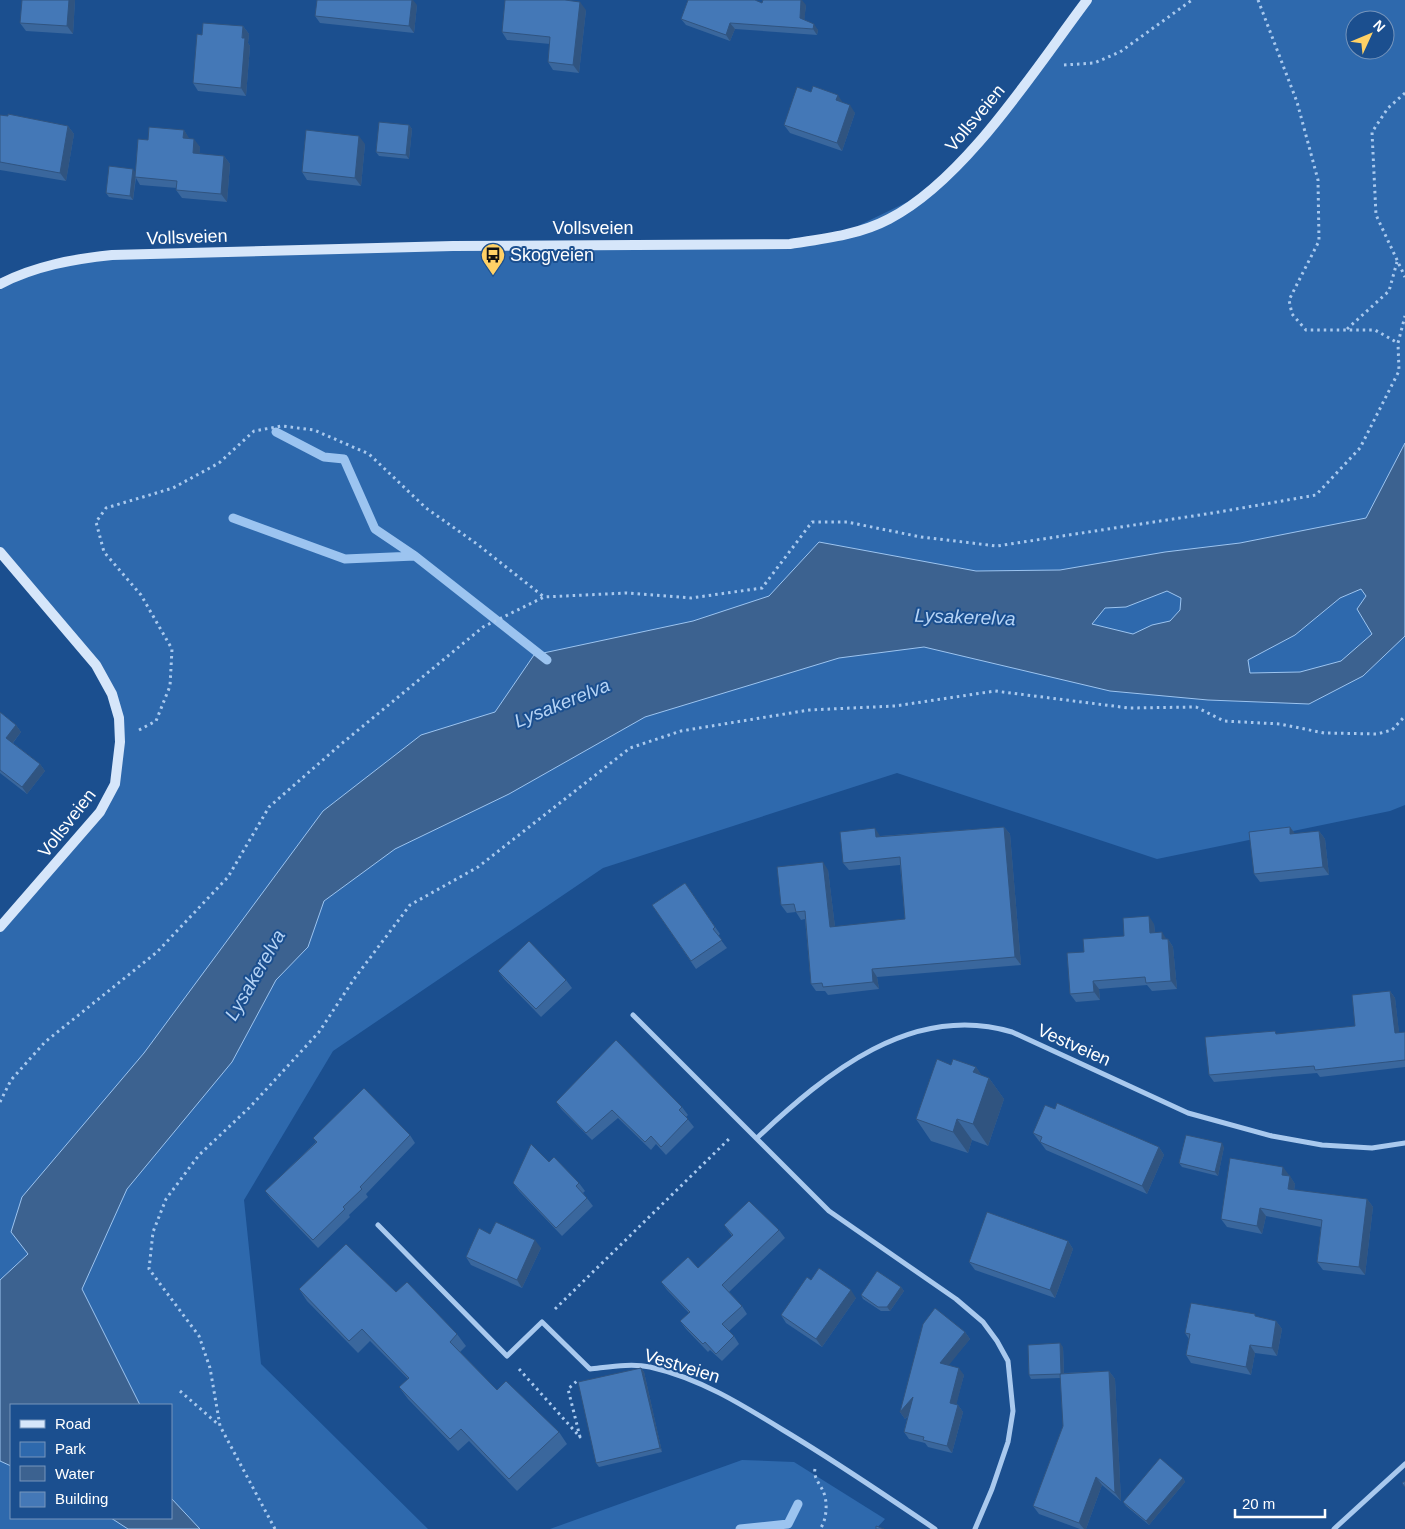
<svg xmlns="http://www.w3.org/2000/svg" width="1405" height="1529" viewBox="0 0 1405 1529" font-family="Arial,sans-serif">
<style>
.green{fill:#2e69ad;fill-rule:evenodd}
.water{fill:#3c6290;stroke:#9cc4f0;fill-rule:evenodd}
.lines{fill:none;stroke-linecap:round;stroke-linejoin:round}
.stream{stroke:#9cc4f0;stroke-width:9}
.path{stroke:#a9c9ee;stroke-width:3;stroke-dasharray:2.5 4;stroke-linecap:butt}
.street{stroke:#a9c9ee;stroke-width:5}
.secondary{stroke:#d6e6fa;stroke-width:10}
.wall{fill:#3a679d}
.shaded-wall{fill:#305480}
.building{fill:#4478b7;stroke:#305480}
.labels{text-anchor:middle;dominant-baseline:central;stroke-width:4;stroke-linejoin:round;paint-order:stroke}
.street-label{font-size:18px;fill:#fff;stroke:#1b4f8f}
.poi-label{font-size:18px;fill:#fff;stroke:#1b4f8f;text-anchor:start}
.water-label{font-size:19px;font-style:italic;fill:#b5d3f5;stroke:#1b4f8f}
</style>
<rect width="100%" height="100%" fill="#1b4f8f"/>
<!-- green -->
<path class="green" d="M1085,0H1405V805L1390,811L1157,859L897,773L603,868L333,1051L244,1200L261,1364L428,1529H0V927L75,843L115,784L120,742L112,694L62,624L0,552V286L54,264L112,255L742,244L835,237L934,189L991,127ZM1355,20H1385V50H1355ZM11,1405H171V1518H11Z
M742,1460L794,1462L885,1519L876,1529H550Z"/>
<!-- water -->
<path class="water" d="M1405,443V636L1363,676L1309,704L1208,700L1110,691L924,647L839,658L645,717L509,794L395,849L324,901L308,947L276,980L232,1062L127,1189L82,1289L140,1405H11V1466L0,1461V1280L28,1254L11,1232L22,1197L144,1053L323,811L421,735L495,712L534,655L693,621L769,596L819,542L976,571L1060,570L1165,552L1240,543L1366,518ZM1361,589L1366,596L1357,609L1372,634L1341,661L1300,672L1250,673L1248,660L1295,635L1340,598ZM1167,591L1181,598L1180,610L1170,621L1152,625L1133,634L1092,624L1105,608L1126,607Z
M171,1498L200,1529H128L111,1518H171Z"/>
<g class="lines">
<!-- stream -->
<path class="stream" d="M276,432L324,457L344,459L375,529L415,556
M233,518L345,559L415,556L547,660
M740,1529L788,1524L798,1504"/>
<!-- path -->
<path class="path" d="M1258,0L1297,102L1318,180L1319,241L1289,300L1292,314L1306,330H1375L1398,343
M1064,65L1094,63L1120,52L1192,0
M1405,93L1388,108L1372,132L1376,215L1405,277
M1347,329L1389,291L1397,262
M139,730L156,721L170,686L172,649L141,595L104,552L96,522L106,508L173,488L219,463L254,431L282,426L314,430L369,454L426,508L477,544L544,597
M0,1102L11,1080L45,1042L157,952L228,877L269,807L340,745L483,627L544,597L627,593L691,598L762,588L812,522H847L921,537L997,546L1219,512L1316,495L1360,448L1399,371L1398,343L1405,316
M555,1309L731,1137
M519,1369L580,1437L568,1389L578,1380
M180,1391L219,1425
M815,1469C813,1477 820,1484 823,1491C828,1501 827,1520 820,1529
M275,1529L220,1426L210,1368L199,1336L149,1269L153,1232L166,1199L199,1155L250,1107L319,1032L354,979L410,905L478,867L630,748L681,731L809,710L895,706L995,691L1129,708L1196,707L1224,721L1280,724L1324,733L1377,734L1392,730L1405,716"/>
<!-- street -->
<path class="street" d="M633,1015L829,1211L956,1299L983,1322L997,1341L1008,1361L1013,1411L1008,1442L992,1489L975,1529
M757,1138C826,1073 912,1002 1012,1032L1188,1113L1272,1136L1322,1145L1372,1148L1405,1143
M378,1225L507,1356L542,1322L590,1369C609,1367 631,1363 650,1367C699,1378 741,1404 783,1430C835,1461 885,1495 935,1529
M1334,1529L1405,1464"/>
<!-- secondary -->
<path class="secondary" d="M0,284C35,266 73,259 112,255L453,246L790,244C823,239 859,235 889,219C965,180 1035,69 1087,0
M0,552L96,665L112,694L119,718L120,742L115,784L100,812L0,927"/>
</g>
<!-- wall -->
<path class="wall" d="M75,0L73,34L26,31L20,23Z
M762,3L806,5L804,20L818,30L817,35L735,29L730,41L686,25L681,19Z
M417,5L414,33L320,23L315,16Z
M586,10L579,73L553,70L548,62L550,44L507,40L502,32Z
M243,26L249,34L248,43L250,46L246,96L198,91L193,83L202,35Z
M843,103L855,113L842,151L790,133L784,125Z
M0,115L68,126L74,134L66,181L0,170Z
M409,125L412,129L409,159L379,156L376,152Z
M184,130L189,139L200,147L199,154L224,156L230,164L227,202L182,198L176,190L177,188L140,185L136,178L133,200L109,197L106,193L135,172L148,140Z
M365,144L361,186L307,180L302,172Z
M0,712L16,725L21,732L13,743L40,764L45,771L27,794L0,773Z
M1004,827L1010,834L1021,965L877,977L879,989L828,995L825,991H816L811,984L805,919L801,920L796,912L787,913L781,905L828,870L835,927L905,919L900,865L849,870L843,863L880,836Z
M1290,827L1295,834L1319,831L1325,839L1329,875L1260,882L1254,874Z
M685,883L720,934L718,936L727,948L696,969L652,905Z
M1154,924L1155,933L1166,939H1168L1173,947L1177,989L1152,991L1147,985L1099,989L1100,1000L1076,1002L1070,994L1084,952Z
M498,971L566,980L572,988L541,1017L504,979Z
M1390,991L1395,998L1399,1033L1405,1032V1067L1320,1077L1317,1073L1214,1082L1209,1075L1278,1034L1355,1026Z
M951,1065L976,1067L981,1075L989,1078L1004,1099L988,1146L972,1140L968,1153L931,1141L916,1119Z
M556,1102L682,1107L688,1115L686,1117L694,1127L666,1155L656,1144L651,1150L618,1118L592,1140L562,1110Z
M1055,1109L1159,1147L1164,1155L1147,1194L1046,1150L1040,1142L1039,1141L1033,1133Z
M410,1135L415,1143L366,1194L368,1197L349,1215L350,1217L318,1248L271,1199L265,1191L316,1142L313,1138Z
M1224,1147L1218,1176L1182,1167L1179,1163Z
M549,1162L579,1183L585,1191L583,1193L593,1206L562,1236L519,1191L513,1183Z
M1289,1175L1295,1184L1294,1190L1367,1199L1373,1207L1365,1275L1323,1270L1317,1262L1321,1227L1266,1216L1262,1234L1227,1227L1221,1219Z
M724,1225L779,1230L785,1238L729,1292L742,1306L747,1314L729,1331L734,1336L739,1344L722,1361L710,1350L708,1352L686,1329L680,1321L689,1313L667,1290L661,1282L698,1268L732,1236Z
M490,1234L541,1248L522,1288L471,1265L466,1257Z
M1068,1241L1073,1249L1055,1298L975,1270L969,1262Z
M811,1280L856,1298L822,1347L786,1323L781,1315Z
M901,1287L904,1291L890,1311H881L863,1299L861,1295Z
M299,1289L396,1292L457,1334L466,1346L460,1352L497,1390L559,1432L567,1444L517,1491L469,1441L458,1451L408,1399L399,1387L408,1379L370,1341L358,1353L307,1301Z
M1257,1317L1276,1321L1282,1329L1277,1356L1255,1353L1251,1375L1191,1363L1186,1355L1189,1339L1185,1333Z
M965,1332L970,1339L948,1365L964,1375L956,1404L958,1405L963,1412L952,1453L928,1447L925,1443L909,1439L904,1432L908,1416L905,1419L900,1412Z
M1063,1347L1064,1373L1109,1371L1115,1379L1121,1501L1102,1485L1086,1529H1080L1039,1514L1033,1506L1063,1426L1061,1378L1031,1379L1029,1375Z
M641,1368L644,1372L662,1452L599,1467L596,1463Z
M1183,1478L1185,1482L1149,1525L1126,1506L1123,1502Z"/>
<!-- shaded-wall -->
<path class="shaded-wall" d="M69,0H75L73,34L67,26Z
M412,0H413L417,5L414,33L409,26Z
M801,0H802L806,5L804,24L800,18Z
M580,2L586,10L579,73L573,65Z
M730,23L735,29L730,41L726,35Z
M814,24L818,30L817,35L813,29Z
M243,26L249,34L248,43L250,46L246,96L241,88Z
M838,95L843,103L836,100Z
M850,105L855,113L842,151L837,143Z
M409,125L412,129L409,159L406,155Z
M68,126L74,134L66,181L60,173Z
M184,130L189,138V146L183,138Z
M359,136L365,144L361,186L355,178Z
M194,139L200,147L199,161L193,153Z
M224,156L230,164L227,202L221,194Z
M133,169L136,173L133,200L130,196Z
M16,725L21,732L11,745L6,738Z
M40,764L45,771L27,794L22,787Z
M1004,827L1010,834L1021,965L1015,957Z
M1290,827L1296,835L1290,834Z
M875,828L880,836L881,844L876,837Z
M1319,831L1325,839L1329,875L1323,867Z
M823,862L828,870L836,935L830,927Z
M1149,916L1154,924L1156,941L1150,933Z
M1162,932L1167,940L1162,939Z
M1168,939L1173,947L1177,989L1171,981Z
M872,969L877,977L879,989L873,982Z
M1093,981L1099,989L1100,1000L1094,992Z
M1390,991L1395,998L1400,1040L1395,1033Z
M976,1067L987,1083L989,1078L1004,1099L988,1146L973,1124V1072Z
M957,1119L972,1140L968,1153L953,1132Z
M1222,1143L1224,1147L1218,1176L1215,1172Z
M1159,1147L1164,1155L1147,1194L1142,1186Z
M1283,1167L1289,1175L1288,1183L1282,1175Z
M1290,1176L1295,1184L1293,1197L1288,1189Z
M1367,1199L1373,1207L1365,1275L1359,1267Z
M1260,1208L1266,1216L1262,1234L1257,1226Z
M535,1240L541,1248L522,1288L517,1280Z
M1068,1241L1073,1249L1055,1298L1050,1290Z
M901,1287L904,1291L890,1311L887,1307Z
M851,1290L856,1298L822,1347L816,1339Z
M1276,1321L1282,1329L1277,1356L1272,1348Z
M965,1332L970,1339L945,1370L940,1363Z
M1060,1343L1063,1347L1064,1378L1061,1374Z
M1250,1345L1255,1353L1251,1375L1246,1367Z
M641,1368L644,1372L662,1452L660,1448Z
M959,1368L964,1375L955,1410L950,1403Z
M1109,1371L1115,1379L1121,1501L1115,1493Z
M913,1397L917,1405L905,1419L900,1412Z
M958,1405L963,1412L952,1453L947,1446Z
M1096,1477L1102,1485L1086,1529H1084L1079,1523Z
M1183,1478L1185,1482L1149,1525L1146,1521Z"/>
<!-- building -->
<path class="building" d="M22,0H69L67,26L20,23Z
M317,0H412L409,26L315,16Z
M505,0H565L580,2L573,65L548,62L550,37L502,32Z
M688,0H755L762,3L763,0H801L800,18L814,24L813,29L730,23L726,35L681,19Z
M203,23L243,26L242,38H245L241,88L193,83L197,34L202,35Z
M813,86L838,95L836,100L850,105L837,143L784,125L797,87L811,92Z
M8,114L68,126L60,173L0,162V115L8,116Z
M379,122L409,125L406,155L376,152Z
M149,127L184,130L183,138L194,139L193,153L224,156L221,194L176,190L177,181L135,177L138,139L148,140Z
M306,130L359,136L355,178L302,172Z
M109,166L133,169L130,196L106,193Z
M0,712L16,725L6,738L40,764L22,787L0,770Z
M1004,827L1015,957L872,969L873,982L823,987L822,983L811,984L805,911L796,912L794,904L781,905L777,867L823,862L830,927L905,919L900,857L843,863L840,832L875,828L876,837Z
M1290,827V834L1319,831L1323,867L1254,874L1249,832Z
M685,883L715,927L713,929L722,940L691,961L652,905Z
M1149,916L1150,933L1162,932V939H1168L1171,981L1146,983L1145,977L1093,981L1094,992L1070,994L1067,953L1084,952L1083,939L1124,936L1123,918Z
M529,941L566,980L536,1009L498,971Z
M1390,991L1395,1033L1405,1032V1060L1315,1070L1314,1066L1209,1075L1205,1037L1275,1031L1276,1034L1355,1026L1352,995Z
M616,1040L682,1107L679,1110L688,1119L661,1147L651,1136L645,1142L612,1110L586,1133L556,1102Z
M937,1059L951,1065L953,1059L976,1067L973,1072L989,1078L973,1124L957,1119L953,1132L916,1119Z
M364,1088L410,1135L360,1187L362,1189L343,1207L345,1209L313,1240L265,1191L317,1142L313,1138Z
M1057,1103L1159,1147L1142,1186L1040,1142L1042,1137L1033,1133L1045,1105L1055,1109Z
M1186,1135L1222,1143L1215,1172L1179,1163Z
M531,1144L549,1162L554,1157L579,1183L576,1186L587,1198L556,1228L513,1183Z
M1230,1158L1283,1167L1282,1175L1290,1176L1288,1189L1367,1199L1359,1267L1317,1262L1322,1220L1260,1208L1257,1226L1221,1219Z
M749,1201L779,1230L722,1285L742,1306L722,1324L734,1336L716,1354L705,1342L703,1344L680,1321L690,1312L661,1282L688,1257L698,1268L733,1235L724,1225Z
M987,1212L1068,1241L1050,1290L969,1262Z
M496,1222L535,1240L517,1280L466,1257L479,1228L490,1234Z
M346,1244L396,1292L407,1282L457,1334L450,1342L497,1390L506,1381L559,1432L509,1479L461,1429L450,1439L399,1387L409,1378L362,1329L349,1341L299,1289Z
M819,1268L851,1290L816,1339L781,1315L807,1277L811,1280Z
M877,1271L901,1287L887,1307H878L861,1295Z
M1191,1303L1255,1314V1316L1276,1321L1272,1348L1250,1345L1246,1367L1186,1355L1190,1334L1185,1333Z
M935,1308L965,1332L940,1363L959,1368L950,1403L958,1405L947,1446L923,1440L924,1437L904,1432L913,1397L900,1412L923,1324Z
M1060,1343L1061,1374L1029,1375L1028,1345Z
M641,1368L660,1448L596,1463L578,1382Z
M1109,1371L1115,1493L1096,1477L1079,1523L1033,1506L1063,1426L1060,1374Z
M1160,1458L1183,1478L1146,1521L1123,1502Z
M1405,1481V1487L1402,1483Z
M876,1526L884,1529H876Z"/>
<!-- icons -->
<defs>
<g id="bus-pin" transform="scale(1.25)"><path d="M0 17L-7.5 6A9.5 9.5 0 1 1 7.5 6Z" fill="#ffd166" stroke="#1b4f8f"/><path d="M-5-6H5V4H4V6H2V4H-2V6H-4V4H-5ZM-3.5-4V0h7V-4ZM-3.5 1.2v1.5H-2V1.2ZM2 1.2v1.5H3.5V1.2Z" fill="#111"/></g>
</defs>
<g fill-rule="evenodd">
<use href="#bus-pin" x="493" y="255"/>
</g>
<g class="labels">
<!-- street labels -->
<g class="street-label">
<text transform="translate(975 118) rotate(-50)">Vollsveien</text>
<text x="593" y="228">Vollsveien</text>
<text transform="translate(187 237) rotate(-2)">Vollsveien</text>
<text transform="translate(67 823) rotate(-52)">Vollsveien</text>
<text transform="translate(1074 1045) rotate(24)">Vestveien</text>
<text transform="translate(682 1366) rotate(17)">Vestveien</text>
</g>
<!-- poi labels -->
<g class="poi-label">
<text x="510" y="255">Skogveien</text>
</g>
<!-- water labels -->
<g class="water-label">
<text transform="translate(965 617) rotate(2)">Lysakerelva</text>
<text transform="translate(562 703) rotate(-22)">Lysakerelva</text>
<text transform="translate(255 975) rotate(-60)">Lysakerelva</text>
</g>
</g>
<!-- legend -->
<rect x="10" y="1404" width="162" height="115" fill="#1b4f8f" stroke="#7695bc"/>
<rect x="20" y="1420" width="25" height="8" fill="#d6e6fa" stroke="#7695bc"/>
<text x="55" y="1429" font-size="15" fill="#ffffff">Road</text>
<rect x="20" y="1442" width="25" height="15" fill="#2e69ad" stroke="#7695bc"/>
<text x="55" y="1454" font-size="15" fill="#ffffff">Park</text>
<rect x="20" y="1466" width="25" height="15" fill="#3c6290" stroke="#7695bc"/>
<text x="55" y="1479" font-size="15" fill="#ffffff">Water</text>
<rect x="20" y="1492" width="25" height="15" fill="#4478b7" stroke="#7695bc"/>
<text x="55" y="1504" font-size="15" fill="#ffffff">Building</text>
<!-- north arrow -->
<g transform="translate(1370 35) rotate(46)"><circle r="24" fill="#1b4f8f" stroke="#7695bc"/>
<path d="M0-4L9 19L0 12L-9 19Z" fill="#ffd166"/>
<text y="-8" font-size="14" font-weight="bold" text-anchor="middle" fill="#ffffff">N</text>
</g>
<!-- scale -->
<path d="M1235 1509v8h90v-8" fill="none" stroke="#ffffff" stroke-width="2.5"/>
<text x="1242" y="1509" font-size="15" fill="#ffffff" stroke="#1b4f8f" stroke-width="4" paint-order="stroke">20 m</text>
</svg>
